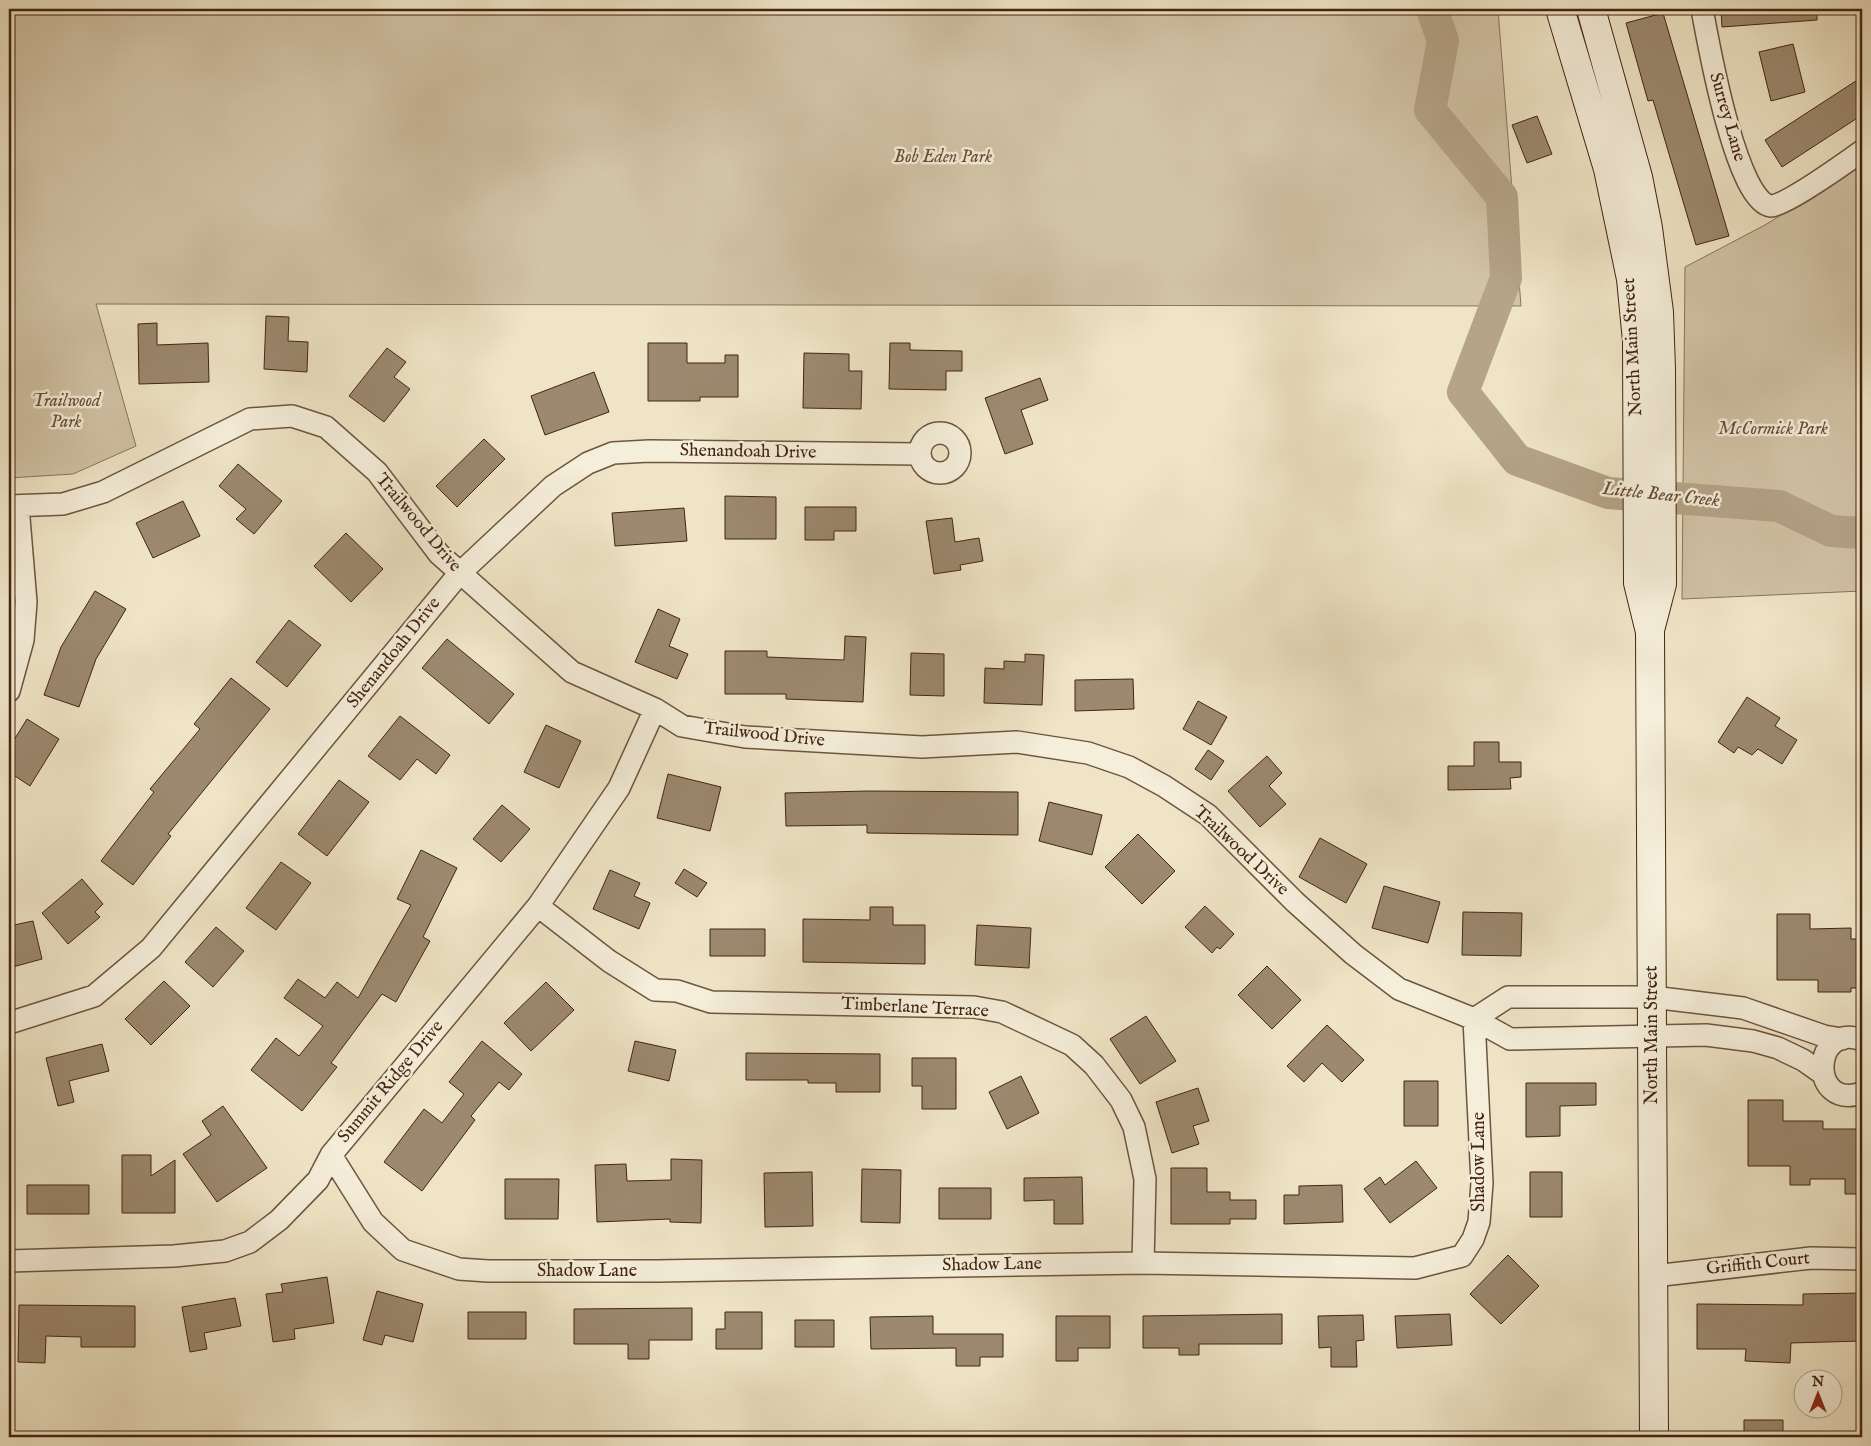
<svg xmlns="http://www.w3.org/2000/svg" width="1871" height="1446" viewBox="0 0 1871 1446" font-family="'IM FELL English',serif">
<style>
.green{fill:#d2c4a7;stroke:#8a745c}
.lines{fill:none;stroke-linecap:round;stroke-linejoin:round}
.river{stroke:#b5a488;stroke-width:32}
.building{fill:#9c896f;stroke:#432510}
.minor-casing{stroke:#6e553e;stroke-width:24}
.secondary-casing{stroke:#432510;stroke-width:30}
.minor{stroke:#f5eeda;stroke-width:21}
.secondary{stroke:#f5eeda;stroke-width:28}
.labels{text-anchor:middle;dominant-baseline:central;stroke-width:5;stroke-linejoin:round;paint-order:stroke}
.street-label{font-size:18px;fill:#432510;stroke:#f5eeda}
.park-label{font-size:18px;font-style:italic;fill:#674d36;stroke:#f5eeda}
.water-label{font-size:19px;font-style:italic;fill:#654b34;stroke:#f5eeda}
</style>
<rect width="100%" height="100%" fill="#efe5c6"/>
<filter id="stains"><feTurbulence type="fractalNoise" baseFrequency=".004" numOctaves="4"/><feColorMatrix values="0 0 0 0 .2 0 0 0 0 .09 0 0 0 0 .02 0 0 0 .5 -.17"/></filter>
<radialGradient id="worn" r=".72"><stop offset=".6" stop-color="#630" stop-opacity="0"/><stop offset="1" stop-color="#630" stop-opacity=".3"/></radialGradient>
<!-- green -->
<path class="green" d="M9,9H1498L1521,306L96,304L136,446L73,474L9,478Z
M1862,165V591L1682,599L1685,267L1765,225Z"/>
<g class="lines">
<!-- river -->
<path class="river" d="M1432,9L1443,41L1430,110L1502,197L1506,278L1463,392L1517,460L1608,493L1779,506L1831,531L1862,533"/>
</g>
<!-- building -->
<path class="building" d="M1721,9H1817V20L1722,27Z
M1663,13L1729,236L1696,245L1653,100L1648,101L1626,23Z
M1793,44L1805,92L1771,101L1759,52Z
M1862,77V115L1782,167L1765,140Z
M1537,116L1552,154L1527,163L1512,125Z
M266,316L289,317L288,341L308,342L307,372L264,369Z
M157,323V345L208,343L209,382L139,384L138,324Z
M648,343H687V363H725V355H738V397H700V401H648Z
M890,343H910V350L962,351V371H946V390L889,389Z
M387,348L406,362L394,377L410,389L384,422L349,396Z
M804,353L849,354V371H862L861,409L803,408Z
M594,372L609,412L545,435L531,396Z
M1040,378L1048,400L1021,410L1033,444L1005,454L985,398Z
M484,439L505,459L457,507L436,486Z
M238,464L282,501L254,534L236,519L246,509L219,486Z
M725,496L776,497V539H725Z
M183,501L200,536L153,558L136,523Z
M805,507H856V531H834V540H805Z
M684,508L687,541L615,546L612,513Z
M952,518L955,542L979,538L983,561L960,565L961,570L934,574L926,521Z
M346,533L383,569L351,602L314,566Z
M95,591L126,609L96,659L79,707L44,695L61,647Z
M658,609L680,619L669,646L688,654L677,679L635,662Z
M289,620L321,645L287,687L256,662Z
M845,636L866,637L863,702L786,699V694H725V651H767V657L844,660Z
M447,639L514,694L489,724L422,668Z
M911,653L944,654V696L910,695Z
M1025,654L1044,655L1042,705L984,703L985,668L1004,669V661L1025,662Z
M231,678L270,709L168,834L171,836L133,885L101,861L154,792L150,789L200,729L194,724Z
M1133,679L1134,709L1075,711V680Z
M1747,697L1780,718L1775,726L1797,740L1782,764L1758,749L1752,755L1738,747L1734,753L1718,742Z
M1198,701L1227,717L1211,745L1183,729Z
M400,716L450,755L436,774L417,759L400,780L368,756Z
M27,719L59,739L30,786L9,772V748Z
M546,725L581,741L559,788L524,772Z
M1474,742H1499V762H1521V777L1510,778L1511,789L1448,790V766H1474Z
M1208,750L1224,761L1211,780L1195,769Z
M1267,756L1282,773L1269,786L1286,804L1260,827L1228,791Z
M668,774L721,787L710,831L657,818Z
M339,780L369,802L327,856L298,834Z
M868,791L1018,792V835L867,833V825L786,826L785,793Z
M1049,802L1102,815L1092,855L1039,841Z
M502,805L530,829L501,862L473,839Z
M1138,834L1175,871L1142,904L1105,867Z
M1320,838L1367,864L1346,903L1299,877Z
M421,850L457,868L423,937L430,941L396,1002L382,994L331,1063L337,1067L302,1111L251,1070L276,1038L299,1056L323,1026L284,998L298,979L325,998L337,982L358,998L411,905L397,899Z
M281,862L311,883L276,930L246,908Z
M684,869L707,883L697,897L675,883Z
M610,870L640,883L634,896L650,903L639,929L593,909Z
M82,879L103,904L95,912L100,917L68,944L42,913Z
M1384,886L1440,902L1428,943L1372,928Z
M1205,906L1234,934L1220,949L1217,947L1212,953L1185,927Z
M870,907H893V925H925V964L803,962V919L870,920Z
M1463,912L1522,913L1521,956L1462,955Z
M1777,914H1810V929L1851,928V939H1862V988H1851V992H1818V980H1777Z
M33,921L42,959L9,968V926Z
M977,925L1031,928L1029,968L975,965Z
M216,927L244,951L213,987L185,962Z
M710,929H765V956H710Z
M1267,966L1301,1000L1272,1029L1238,995Z
M164,981L190,1006L151,1045L125,1019Z
M546,982L574,1010L531,1051L504,1023Z
M1146,1016L1176,1061L1140,1084L1110,1039Z
M1327,1025L1364,1060L1342,1082L1322,1063L1304,1082L1287,1066Z
M482,1041L522,1074L509,1090L499,1082L471,1116L475,1120L422,1191L384,1162L424,1109L442,1123L464,1094L449,1082Z
M635,1041L676,1050L669,1081L628,1071Z
M102,1044L109,1071L69,1081L74,1102L58,1106L46,1058Z
M746,1053L880,1054V1092H836V1083H808V1080H746Z
M912,1058H956V1109H922V1086H912Z
M1021,1076L1039,1113L1007,1129L989,1092Z
M1404,1081H1438V1126H1404Z
M1526,1083H1596V1105L1560,1106V1136L1526,1137Z
M1198,1088L1209,1121L1193,1126L1199,1144L1172,1153L1156,1102Z
M1748,1100H1783V1121H1823V1129H1862V1194H1845V1179H1810V1185H1790V1166H1748Z
M223,1106L267,1168L217,1202L183,1154L211,1135L202,1121Z
M122,1155H151V1176L175,1160V1213H122Z
M671,1159L702,1160L701,1223L670,1222V1219L597,1222L595,1165L626,1164L627,1181L671,1180Z
M1416,1161L1437,1188L1390,1223L1364,1189L1380,1177L1385,1185Z
M1171,1168H1207V1192H1230V1200H1256V1219H1230V1224H1171Z
M862,1169L901,1170L900,1223L861,1222Z
M812,1172L813,1226L765,1227L764,1173Z
M1530,1172H1562V1217H1530Z
M1082,1177L1083,1224H1054V1200L1024,1201V1178Z
M505,1179H559L558,1219H505Z
M27,1185H89V1214H27Z
M1342,1185L1343,1222L1284,1224V1195H1299V1186Z
M939,1188H991V1219H939Z
M1508,1255L1539,1286L1501,1324L1470,1294Z
M327,1277L334,1323L294,1329L295,1339L273,1342L266,1294L283,1292L281,1284Z
M377,1291L423,1304L413,1342L385,1335L382,1345L363,1340Z
M1862,1293V1341L1791,1343L1790,1363L1745,1361L1746,1349H1697V1304L1803,1305V1294Z
M235,1298L241,1326L204,1333L207,1349L190,1352L182,1307Z
M19,1305L135,1306V1347H81V1337L46,1336L45,1363L18,1362Z
M692,1308V1340H649V1359H628V1344H574V1309Z
M468,1312H526V1339H468Z
M725,1312H762V1349H716V1329H725Z
M1282,1314V1344H1199V1355H1179V1348H1143V1316Z
M1450,1314L1452,1345L1397,1348L1395,1316Z
M1363,1315L1364,1340L1356,1341L1357,1367H1331V1347L1319,1348L1318,1316Z
M933,1316V1334H1003V1357H980V1366H956V1348L871,1349L870,1317Z
M1056,1316H1110V1348H1078V1361H1056Z
M795,1320H834V1347H795Z
M1744,1420H1783V1437H1744Z"/>
<g class="lines">
<!-- minor casing -->
<g class="minor-casing">
<path id="minor" d="M1702,9C1708,41 1736,202 1771,206C1784,207 1848,161 1862,151
M920 453a20 20 0 1 1 40 0a20 20 0 1 1-40 0Z
M9,506L63,504L103,492L250,419L292,416L326,427L377,472L439,554L572,672L655,709L682,726L745,737L922,747L1017,742L1088,753L1129,767L1164,786L1208,815L1295,902L1353,954L1399,989L1474,1019L1510,1039L1706,1035L1753,1041L1778,1048L1803,1060L1823,1074
M9,691L23,640L26,602L18,506
M538,906L609,961L655,990L677,991L711,1002L974,1007L1002,1012L1072,1045L1094,1065L1121,1100L1134,1127L1145,1179L1143,1263
M1474,1019L1508,997H1652L1743,1008L1824,1036L1842,1039
M9,1023L94,996L151,948L459,574L553,486L588,463L613,453L649,451L919,454
M1862,1040C1812,1021 1808,1111 1862,1093
M331,1155L373,1222L403,1250L459,1269L488,1271H657L1143,1263L1415,1268L1462,1256L1473,1239L1479,1222L1482,1183L1474,1019
M9,1261L174,1256L225,1251L250,1242L279,1220L318,1180L331,1155L538,906L619,788L655,709
M1654,1276L1811,1258L1862,1259"/>
</g>
<!-- secondary casing -->
<g class="secondary-casing">
<path id="secondary" d="M1560,9L1608,169L1631,279L1637,341L1638,583L1650,632L1654,1437
M1591,9L1638,177L1648,228L1659,312L1661,369L1662,584L1650,630"/>
</g>
<!-- minor -->
<use href="#minor" class="minor"/>
<!-- secondary -->
<use href="#secondary" class="secondary"/>
</g>
<g class="labels">
<!-- street labels -->
<g class="street-label">
<text transform="translate(1727 117) rotate(74)">Surrey Lane</text>
<text transform="translate(1633 347) rotate(-93)">North Main Street</text>
<text transform="translate(748 452) rotate(1)">Shenandoah Drive</text>
<text transform="translate(418 523) rotate(50)">Trailwood Drive</text>
<text transform="translate(394 653) rotate(-51)">Shenandoah Drive</text>
<text transform="translate(764 735) rotate(6)">Trailwood Drive</text>
<text transform="translate(1241 851) rotate(43)">Trailwood Drive</text>
<text transform="translate(915 1008) rotate(3)">Timberlane Terrace</text>
<text transform="translate(1652 1035) rotate(-90)">North Main Street</text>
<text transform="translate(391 1082) rotate(-50)">Summit Ridge Drive</text>
<text transform="translate(1479 1162) rotate(-90)">Shadow Lane</text>
<text transform="translate(1758 1264) rotate(-6)">Griffith Court</text>
<text transform="translate(992 1265) rotate(-1)">Shadow Lane</text>
<text x="587" y="1271">Shadow Lane</text>
</g>
<!-- park labels -->
<g class="park-label">
<text x="943" y="157">Bob Eden Park</text>
<text x="66" y="401">Trailwood<tspan x="66" dy="21">Park</tspan></text>
<text x="1773" y="429">McCormick Park</text>
</g>
<!-- water labels -->
<g class="water-label">
<text transform="translate(1661 495) rotate(6)">Little Bear Creek</text>
</g>
</g>
<!-- margin -->
<rect width="1871" height="1446" fill="none" stroke="#efe5c6" stroke-width="30"/>
<rect x="10" y="10" width="1851" height="1426" fill="none" stroke="#432510" stroke-width="2.5"/>
<rect x="15" y="15" width="1841" height="1416" fill="none" stroke="#432510"/>
<!-- north arrow -->
<g transform="translate(1818 1394)"><circle r="24" fill="#f5eeda" stroke="#ae9e89"/>
<path d="M0-4L9 19L0 12L-9 19Z" fill="#8f2418"/>
<text y="-8" font-size="14" font-weight="bold" text-anchor="middle" fill="#432510">N</text>
</g>
<rect width="100%" height="100%" filter="url(#stains)"/>
<rect width="100%" height="100%" fill="url(#worn)"/>
</svg>
